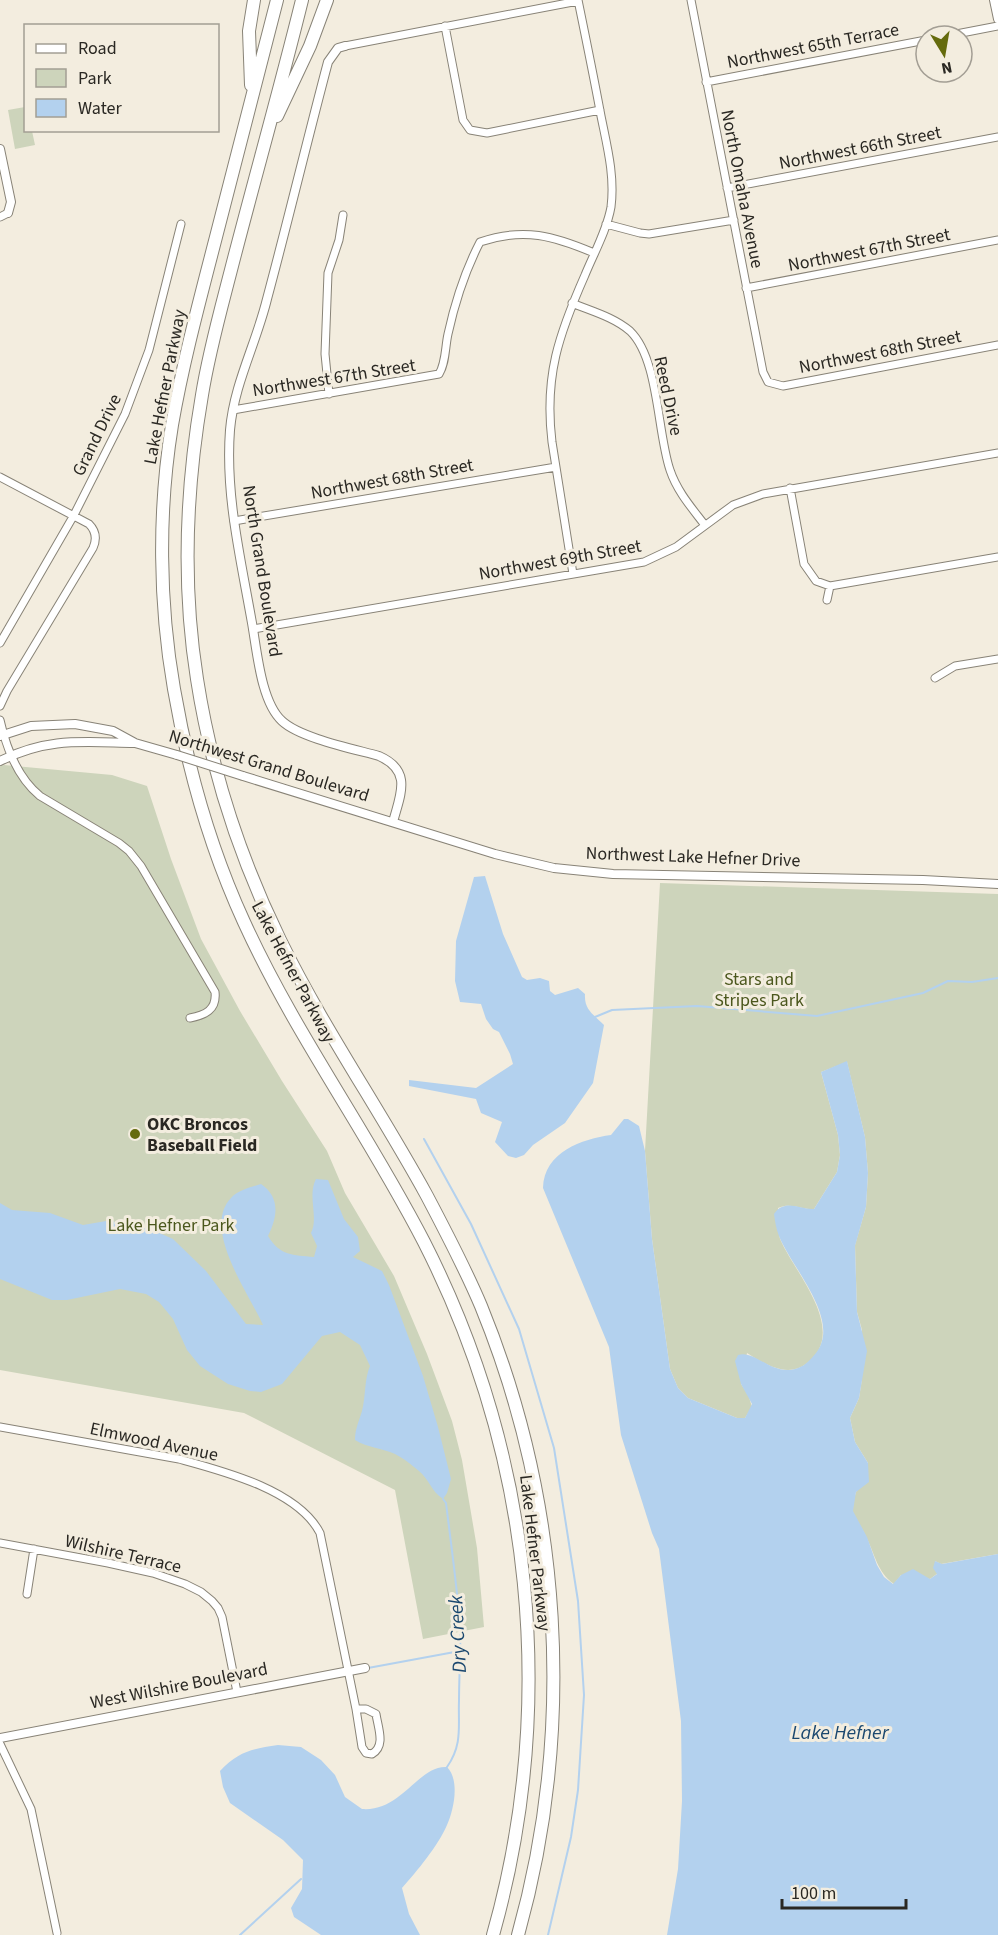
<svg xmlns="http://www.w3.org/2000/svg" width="998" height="1935" viewBox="0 0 998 1935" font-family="'Source Sans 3',sans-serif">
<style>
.green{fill:#cdd4bb}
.water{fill:#b3d1ee}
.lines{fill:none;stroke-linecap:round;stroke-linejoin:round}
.stream{stroke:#b3d1ee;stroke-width:2}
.minor-casing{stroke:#888377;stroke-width:9}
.tertiary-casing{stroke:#888377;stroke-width:10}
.motorway-casing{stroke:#888377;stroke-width:14}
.minor{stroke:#fff;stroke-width:7}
.tertiary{stroke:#fff;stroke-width:8}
.motorway{stroke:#fff;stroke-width:12}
.tertiary-bridge-casing{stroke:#888377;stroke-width:10;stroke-linecap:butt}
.tertiary-bridge{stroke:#fff;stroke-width:8}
.poi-dot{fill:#656b0d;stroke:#f3eddf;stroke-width:2}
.labels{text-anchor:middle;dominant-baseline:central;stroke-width:6;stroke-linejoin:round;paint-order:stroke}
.street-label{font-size:18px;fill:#2a2823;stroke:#f3eddf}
.park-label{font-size:18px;fill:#4b571d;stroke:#f3eddf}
.poi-label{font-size:18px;font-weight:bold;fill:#2a2823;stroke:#f3eddf;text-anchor:start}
.water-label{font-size:20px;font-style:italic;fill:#1b486f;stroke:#f3eddf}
</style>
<rect width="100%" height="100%" fill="#f3eddf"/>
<!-- green -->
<path class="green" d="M25,107L26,130L32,131L35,145L15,149L8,110Z
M4,765L112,775L147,786L171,859L201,939L240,1011L282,1081L327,1151L345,1193L394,1276L427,1354L452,1421L462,1460L477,1548L484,1627L423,1639L395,1490L244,1413L0,1370V766Z
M660,883L998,894V1554L941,1564L935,1561L938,1573L930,1579L901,1575L894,1584C877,1572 875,1554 866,1537C863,1529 855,1520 853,1512C851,1499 863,1475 868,1463L855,1442L850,1418L859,1398L862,1379V1330L857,1312L855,1245L866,1207L868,1173L865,1137L847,1062L821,1072L838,1135L840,1155L837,1172L814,1209C801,1210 791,1202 778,1208C778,1218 777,1232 781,1241C795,1273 850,1332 806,1364C787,1378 764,1364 747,1353L741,1384L748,1394L752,1407L745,1418H737L688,1398L678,1388L670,1369L652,1239L645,1151Z"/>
<!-- water -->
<path class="water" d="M485,876L503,934L522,977L527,980L540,978L549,981L550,991L555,995L578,988L585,994C584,1010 593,1014 604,1025L593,1083L565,1123L533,1145L524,1155L516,1158L508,1156L495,1142L502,1122L481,1113L476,1099L409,1086V1080L476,1088L513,1064L510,1054L499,1032L493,1029L486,1019L481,1004L460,1002L455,981L456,941L474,877Z
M847,1061L865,1137L868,1173L866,1207L855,1246L857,1312L867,1351L859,1398L850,1418L855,1442L868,1463L869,1482L856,1492L853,1511L867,1537L877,1565L884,1577L893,1584L901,1575L913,1569L930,1579L937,1574L933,1568L935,1561L942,1564L998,1554V1935H667L678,1869L682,1801L681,1721L659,1549L652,1533L621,1435L609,1347L543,1188C544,1152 582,1139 611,1135L624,1119H628L639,1126L645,1151L652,1239L670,1369L678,1388L688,1398L737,1418H745L752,1404L741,1384L735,1361L738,1355C755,1349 773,1378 798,1368C806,1365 810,1360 816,1353C842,1320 791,1267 779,1236C776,1229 775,1221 774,1214C785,1198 800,1210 814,1209L837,1172L840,1155L838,1135L821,1072Z
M316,1179L328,1180L344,1219L358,1237L360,1251L353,1257L382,1271L389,1285L423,1376L438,1427L451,1479L447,1493L443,1499C431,1491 429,1479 419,1471C412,1465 403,1458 395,1454C382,1448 368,1448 355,1440C355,1429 359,1421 362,1411C366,1396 364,1380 370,1366L360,1345L340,1332L322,1336L282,1384L261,1392L250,1391L228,1384L200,1366L187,1350L173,1319L159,1302L146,1294L120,1289L67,1300H52L0,1279V1203L12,1210L50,1213L83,1225L112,1220L120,1227L148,1228L173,1239L206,1271L246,1324L263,1325C250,1295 201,1229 231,1198C238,1190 252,1187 261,1184C280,1197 278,1216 268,1236C280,1256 293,1255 314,1257L317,1246L311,1233C319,1217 307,1196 316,1179Z
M278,1745L301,1747L321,1760L335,1775L345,1797L362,1809C402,1812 418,1765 447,1767C460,1780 454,1810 447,1825C438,1846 417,1871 402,1888L409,1914L420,1935H321L294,1917L291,1908L302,1889L303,1860L283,1840L230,1803L223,1787L220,1771C239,1751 252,1749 278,1745Z"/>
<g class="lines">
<!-- stream -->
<path class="stream" d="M595,1017L612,1010L697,1006L817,1016L923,993L948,981L972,982L998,978
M424,1139L471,1224L519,1329L554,1448L578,1601L584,1695L578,1790L571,1837L548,1935
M443,1499L446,1503C451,1544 457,1585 460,1627C461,1651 459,1676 459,1701C458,1726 463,1744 447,1767
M368,1668L460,1651
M240,1935L301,1879"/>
<!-- minor casing -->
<g class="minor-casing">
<path id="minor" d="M691,0L763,372L768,382L783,386L998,345
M445,26L463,120L470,130L487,133L600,110
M946,36L998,26
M345,46L578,1
M706,82L926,40
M727,188L998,137
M0,217L8,213
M606,224L640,233L649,234L734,220
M746,288L998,240
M572,303C591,311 614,317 630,331C659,359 657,432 670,470C677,491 691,507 704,524
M329,394L325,354L328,273L339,240L343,215
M233,410L439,374C446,363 445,347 448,334C455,302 465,271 480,242C524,227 554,236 594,253
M0,477L89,524C96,531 97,539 93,548L7,691L0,706
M790,488L804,564L816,581L830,586
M234,521L556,467
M573,574L552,442C544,376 559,334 585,275C594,253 607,230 611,207C615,176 607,146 601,116C594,78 586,39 578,0
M827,600L830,586L998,557
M253,629L644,562L676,547L733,505L763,494L998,453
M0,643L74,515L125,414L149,350L181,224
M935,678L955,666L998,659
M0,720C6,747 18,778 40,796L119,843L129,851L141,866L215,992C217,1010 205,1015 190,1018
M0,1427L179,1459C223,1471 298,1490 320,1533L356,1709L362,1747L366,1753L372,1754C386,1746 378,1728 376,1714L366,1709H356
M0,1543L108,1563L153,1573L185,1584L201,1592L212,1601L218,1608L222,1617L237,1692
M27,1594L34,1549
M0,1744L31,1809L57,1933"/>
</g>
<!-- tertiary casing -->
<g class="tertiary-casing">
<path id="tertiary" d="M994,0L998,19
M345,46L338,48L328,62C307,141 288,221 267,299C256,344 234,384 230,430C225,495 241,560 252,623C257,651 261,702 282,721C300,738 354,749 379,756C413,771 400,795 393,822
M0,149L11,202L8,213
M0,736L31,726L75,724L113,731L135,743L177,755
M0,761C48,737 82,742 134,743
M243,776L495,854L554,868L613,874L923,880L998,884
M0,1738L365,1668"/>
</g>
<!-- motorway casing -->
<g class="motorway-casing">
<path id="motorway" d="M277,0C256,79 236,158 216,237C200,299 183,362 172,425C158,511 159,603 174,689C188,770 210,848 244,922C295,1034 368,1133 424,1242C533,1456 558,1704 493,1935
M302,0C280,89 255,177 232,266C221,309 209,351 202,395C186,488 182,585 197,679C211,769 240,858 280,940C323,1028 380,1110 427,1196C446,1232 465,1268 481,1306C562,1504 576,1728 518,1935
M251,85L249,31L254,0
M277,116L310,46L327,0"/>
</g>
<!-- minor -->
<use href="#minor" class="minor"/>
<!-- tertiary -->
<use href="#tertiary" class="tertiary"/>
<!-- motorway -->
<use href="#motorway" class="motorway"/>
<!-- tertiary-bridge casing -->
<g class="tertiary-bridge-casing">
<path id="tertiary-bridge" d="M177,755L243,776"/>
</g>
<!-- tertiary-bridge -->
<use href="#tertiary-bridge" class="tertiary-bridge"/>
</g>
<!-- markers -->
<circle class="poi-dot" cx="135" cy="1134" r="6"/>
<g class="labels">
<!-- street labels -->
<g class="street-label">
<text transform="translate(813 46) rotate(-11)">Northwest 65th Terrace</text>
<text transform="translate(860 148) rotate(-11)">Northwest 66th Street</text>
<text transform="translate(742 189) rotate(79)">North Omaha Avenue</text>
<text transform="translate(869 250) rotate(-11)">Northwest 67th Street</text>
<text transform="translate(880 352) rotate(-11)">Northwest 68th Street</text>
<text transform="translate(334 378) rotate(-9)">Northwest 67th Street</text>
<text transform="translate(165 387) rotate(-79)">Lake Hefner Parkway</text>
<text transform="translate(668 396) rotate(78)">Reed Drive</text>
<text transform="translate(97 435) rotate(-64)">Grand Drive</text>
<text transform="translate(392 479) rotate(-10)">Northwest 68th Street</text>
<text transform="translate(560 560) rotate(-10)">Northwest 69th Street</text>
<text transform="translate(262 571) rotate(81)">North Grand Boulevard</text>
<text transform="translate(269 766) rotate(17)">Northwest Grand Boulevard</text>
<text transform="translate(693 857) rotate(2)">Northwest Lake Hefner Drive</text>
<text transform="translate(293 972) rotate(62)">Lake Hefner Parkway</text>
<text transform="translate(154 1442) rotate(12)">Elmwood Avenue</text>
<text transform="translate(535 1553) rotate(83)">Lake Hefner Parkway</text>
<text transform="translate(123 1554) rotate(13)">Wilshire Terrace</text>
<text transform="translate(179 1686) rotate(-11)">West Wilshire Boulevard</text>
</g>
<!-- park labels -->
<g class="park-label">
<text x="759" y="979">Stars and<tspan x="759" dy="21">Stripes Park</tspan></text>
<text x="171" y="1225">Lake Hefner Park</text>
</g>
<!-- poi labels -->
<g class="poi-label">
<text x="147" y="1124">OKC Broncos<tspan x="147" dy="21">Baseball Field</tspan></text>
</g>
<!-- water labels -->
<g class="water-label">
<text transform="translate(458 1634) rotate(-93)">Dry Creek</text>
<text x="840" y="1733">Lake Hefner</text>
</g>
</g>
<!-- legend -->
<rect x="24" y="24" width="195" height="108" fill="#f3eddf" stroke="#a39e94" stroke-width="1.5"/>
<rect x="36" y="44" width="30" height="9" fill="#ffffff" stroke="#a39e94" stroke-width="1.5"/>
<text x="78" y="54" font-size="18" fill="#2a2823">Road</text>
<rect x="36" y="69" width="30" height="18" fill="#cdd4bb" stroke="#a39e94" stroke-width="1.5"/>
<text x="78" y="84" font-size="18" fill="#2a2823">Park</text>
<rect x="36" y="99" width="30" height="18" fill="#b3d1ee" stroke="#a39e94" stroke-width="1.5"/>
<text x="78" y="114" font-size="18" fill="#2a2823">Water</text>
<!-- north arrow -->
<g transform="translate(944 54) rotate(169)"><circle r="28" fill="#f3eddf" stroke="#a39e94" stroke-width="1.5"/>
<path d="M0-4.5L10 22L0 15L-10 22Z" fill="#656b0d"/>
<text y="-9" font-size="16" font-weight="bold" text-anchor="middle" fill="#2a2823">N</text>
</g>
<!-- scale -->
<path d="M782 1899v9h124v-9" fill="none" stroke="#2a2823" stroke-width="3"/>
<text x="791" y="1899" font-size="18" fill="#2a2823" stroke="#f3eddf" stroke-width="4.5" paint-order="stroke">100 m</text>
</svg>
